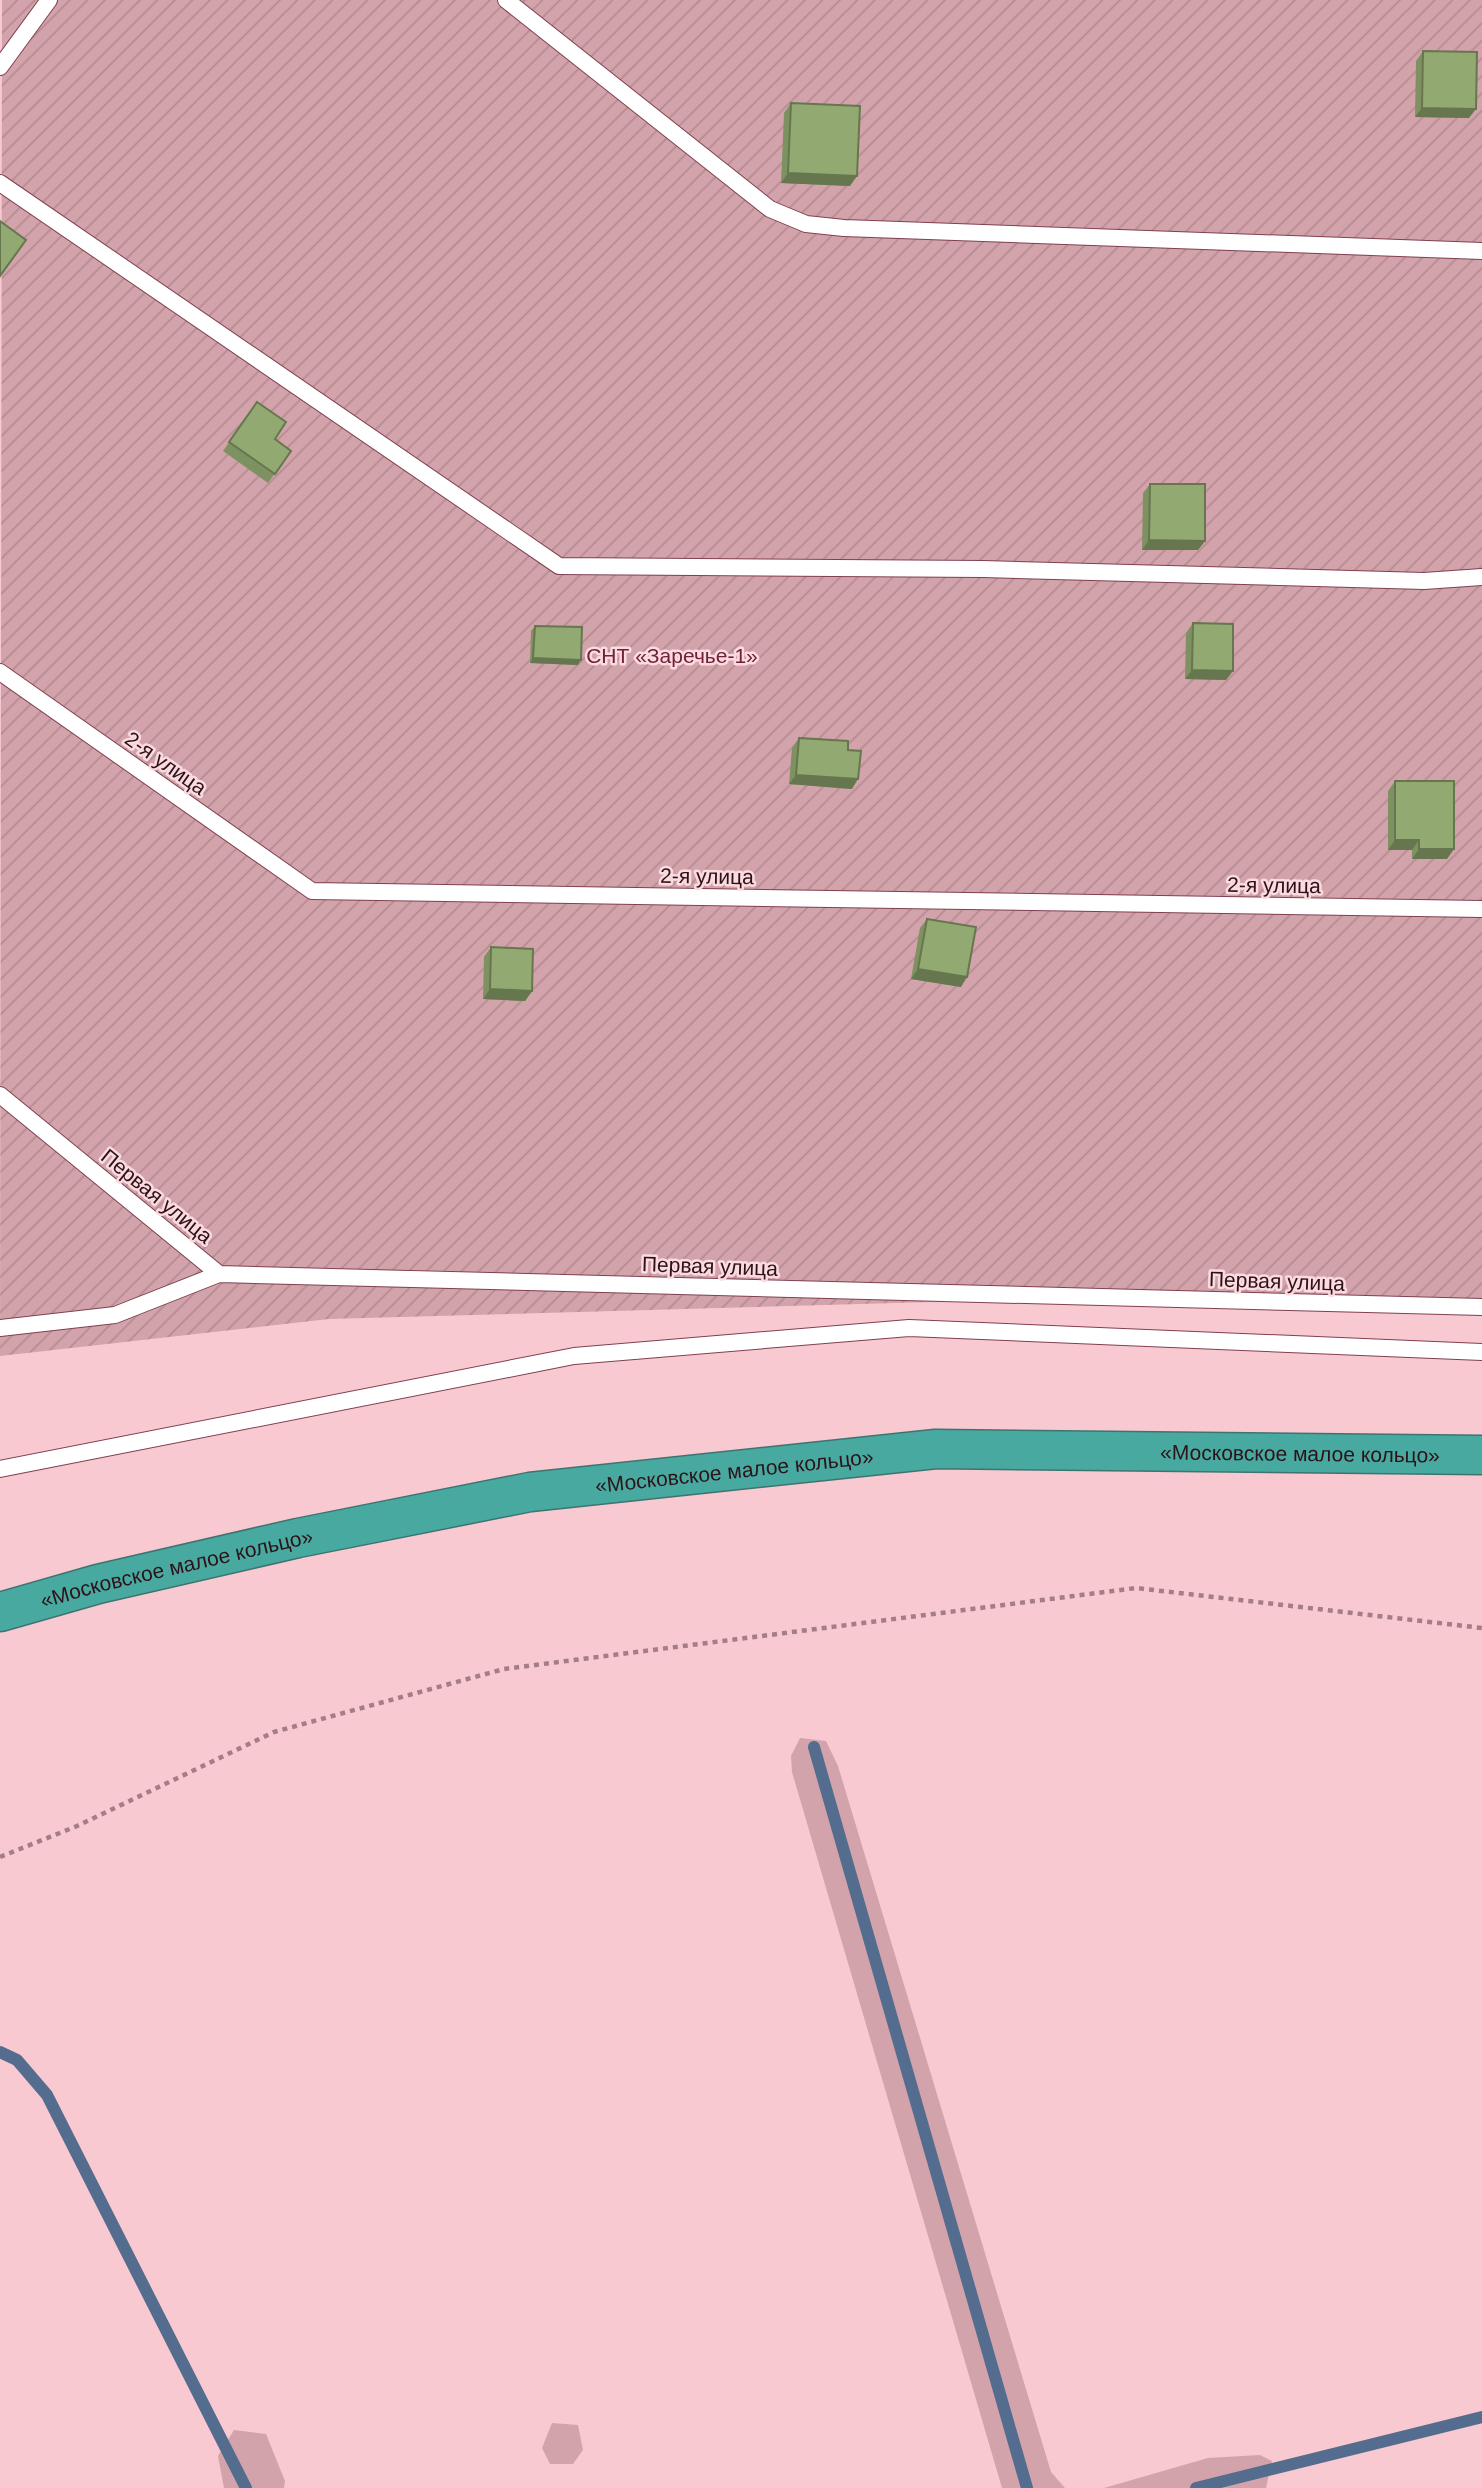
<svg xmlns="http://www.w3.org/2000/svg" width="1482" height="2488" viewBox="0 0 1482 2488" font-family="Helvetica,sans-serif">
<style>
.grass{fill:#d3a3ab}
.garden{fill:url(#garden-furrows)}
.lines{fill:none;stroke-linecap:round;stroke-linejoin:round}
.stream{stroke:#546c8d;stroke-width:12}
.lane-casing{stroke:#80404f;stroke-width:18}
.highway-casing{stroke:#3e7470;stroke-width:41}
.path{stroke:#a57e85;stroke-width:4.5;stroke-dasharray:5 5;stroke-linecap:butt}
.lane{stroke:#fff;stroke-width:16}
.highway{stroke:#47a9a0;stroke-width:38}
.wall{fill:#7e9261}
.shaded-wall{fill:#66774f}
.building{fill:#92aa71;stroke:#66774f;stroke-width:2}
.labels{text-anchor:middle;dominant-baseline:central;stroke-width:5;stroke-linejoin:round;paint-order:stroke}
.park-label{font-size:21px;fill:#702138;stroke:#fbdbe0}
.street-label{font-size:21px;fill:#2d1218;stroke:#fbdbe0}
</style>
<defs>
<pattern id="garden-furrows" width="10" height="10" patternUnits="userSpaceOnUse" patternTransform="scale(1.75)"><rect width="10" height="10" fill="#d3a3ab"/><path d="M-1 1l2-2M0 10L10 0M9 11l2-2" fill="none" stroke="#b58b92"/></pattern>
</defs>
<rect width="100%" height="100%" fill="#f8c9d1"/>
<!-- grass -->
<path class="grass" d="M800,1738L826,1741L838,1766L1051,2472L1065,2488H1002L792,1772L791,1756Z
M552,2423L578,2425L583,2450L573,2464H550L542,2448Z
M234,2430L266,2434L285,2481L284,2488H224L218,2456Z
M1260,2455L1272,2461L1266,2488H1104L1208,2458Z"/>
<!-- garden -->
<path class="garden" d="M2,0H1482V1310L1002,1300L329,1319L0,1356Z"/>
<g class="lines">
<!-- stream -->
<path class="stream" d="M814,1747L1027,2488
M0,2052L17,2060L47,2095L246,2488
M1196,2488L1482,2417"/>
<!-- lane casing -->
<g class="lane-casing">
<path id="lane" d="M506,0L770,209L806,224L844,228L1482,251
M0,67L49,0
M0,183L559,566L983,569L1424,581L1482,577
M0,672L312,891L1482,909
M0,1095L219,1274L1482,1307
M0,1328L115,1315L219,1274
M0,1469L574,1356L909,1328L1482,1352"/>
</g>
<!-- highway casing -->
<g class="highway-casing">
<g id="highway">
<path id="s1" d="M0,1612L98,1584L298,1538L530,1492L936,1449L1482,1455"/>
</g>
</g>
<!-- path -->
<path class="path" d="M0,1857L77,1826L274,1732L504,1669L1136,1588L1482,1628"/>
<!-- lane -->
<use href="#lane" class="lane"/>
<!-- highway -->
<use href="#highway" class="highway"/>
</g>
<!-- wall -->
<path class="wall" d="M1423,51L1469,118L1415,117L1416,61Z
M791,103L850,186L781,183L784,113Z
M257,402L275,439L291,451L268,483L223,451Z
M1150,484L1205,541L1198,550H1142L1143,493Z
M1193,623L1226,680L1185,679L1186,633Z
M535,626L578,665L530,663L531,631Z
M799,738L848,750L852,789L789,784L792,748Z
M1395,781L1447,859H1412V850H1388V791Z
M927,919L961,987L911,979L920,928Z
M491,947L532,991L525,1001L483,999L484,957Z"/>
<!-- shaded-wall -->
<path class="shaded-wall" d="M1422,108L1476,109L1469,118L1415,117Z
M788,173L857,176L850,186L781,183Z
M1149,540L1205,541L1198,550H1142Z
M533,658L581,660L578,665L530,663Z
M1192,670L1233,671L1226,680L1185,679Z
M796,775L858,779L852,789L789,784Z
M1395,840H1419L1412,850H1388Z
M1419,849H1454L1447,859H1412Z
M918,969L967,977L961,987L911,979Z
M490,989L532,991L525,1001L483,999Z"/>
<!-- building -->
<path class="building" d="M1423,51L1477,52L1476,109L1422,108Z
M791,103L860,106L857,176L788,173Z
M0,221L26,240L0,276Z
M257,402L286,422L275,439L291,451L275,474L229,442Z
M1150,484H1205V541L1149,540Z
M1193,623L1233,624V671L1192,670Z
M535,626L582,627L581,660L533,658Z
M799,738L848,741V750L861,751L858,779L796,775Z
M1395,781H1454V849H1419V840H1395Z
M927,919L976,927L967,977L918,969Z
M491,947L533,949L532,991L490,989Z"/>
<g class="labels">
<!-- park labels -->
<g class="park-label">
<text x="672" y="655">СНТ «Заречье-1»</text>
</g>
<!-- street labels -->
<g class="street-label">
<text transform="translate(166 763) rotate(35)">2-я улица</text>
<text transform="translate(707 876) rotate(1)">2-я улица</text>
<text transform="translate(1274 885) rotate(1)">2-я улица</text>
<text transform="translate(157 1196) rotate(39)">Первая улица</text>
<text transform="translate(710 1266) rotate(2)">Первая улица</text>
<text transform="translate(1277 1281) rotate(2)">Первая улица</text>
<text stroke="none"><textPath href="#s1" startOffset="1316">«Московское малое кольцо»</textPath></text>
<text stroke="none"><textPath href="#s1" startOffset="749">«Московское малое кольцо»</textPath></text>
<text stroke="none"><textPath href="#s1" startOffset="182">«Московское малое кольцо»</textPath></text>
</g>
</g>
</svg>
